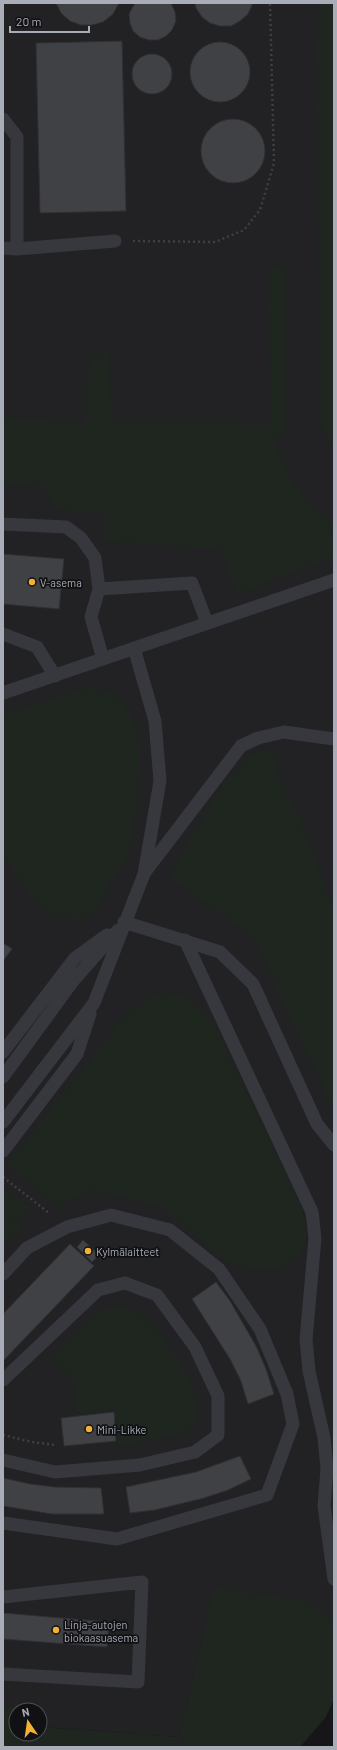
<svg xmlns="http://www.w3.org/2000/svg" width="337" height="1750" viewBox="0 0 337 1750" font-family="Barlow,sans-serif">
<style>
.built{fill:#222225}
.green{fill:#1e261f}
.building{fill:#404145;stroke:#303034}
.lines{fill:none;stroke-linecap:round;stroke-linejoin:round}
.path{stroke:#3d3f44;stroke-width:2.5;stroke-dasharray:2 3;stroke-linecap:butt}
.lane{stroke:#37383d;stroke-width:13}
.poi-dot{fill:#f2b134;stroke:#111113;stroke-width:1.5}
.labels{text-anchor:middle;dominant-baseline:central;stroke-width:3.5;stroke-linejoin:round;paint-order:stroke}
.poi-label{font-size:11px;fill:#a8adb8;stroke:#111113;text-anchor:start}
</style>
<rect width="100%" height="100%" fill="#161618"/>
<!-- built -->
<path class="built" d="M3,3H334V1641L207,1620L179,1737L40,1727V1710H24L22,1707L3,1706Z"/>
<!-- green -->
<path class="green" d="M317,3H334V449L328,440L319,417Z
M285,267V434L273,439L290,480L310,504L328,519L334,544V557L236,594L221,549L105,541V515L50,508L47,488L3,484V417L85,424L90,354H109L112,421L271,425L269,268Z
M85,688L103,689L118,698L134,718L140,753L137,811L127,856L95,912L84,920L54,918L33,900L3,854V714Z
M269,750L274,754L282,786L299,816L334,910V1112L257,945L246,932L173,879L172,870L226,780L250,755L261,751Z
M161,993C190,995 195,1003 214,1024L303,1212L307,1233L302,1251L291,1264L271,1270L238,1266L216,1254L162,1208L94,1190L78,1196L60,1209L6,1166L124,1017L142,1001Z
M3,1185L33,1210L13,1222L24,1229L3,1247Z
M120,1305C136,1309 153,1324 163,1337C176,1355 216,1415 186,1432C183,1434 178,1434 175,1435C156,1440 137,1443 118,1445L114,1410L78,1414L71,1377L51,1358C70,1340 93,1307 120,1305Z
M214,1588L307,1601L334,1622V1698L326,1717L300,1747H3V1706L22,1707L24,1710H16V1734H40V1727L179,1737Z"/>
<!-- building -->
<path class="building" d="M56,3H119L113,14L103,22L92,25H81L70,21L61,13Z
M135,3H171L175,12L176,21L172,30L166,36L158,40H149L140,37L133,31L130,23L129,14Z
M195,3H253L248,14L240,21L231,26H220L210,23L202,17L196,8Z
M122,41L126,211L40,213L36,43Z
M190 72a30 30 0 1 1 60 0a30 30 0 1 1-60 0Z
M132 74a20 20 0 1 1 40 0a20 20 0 1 1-40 0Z
M201 151a32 32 0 1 1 64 0a32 32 0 1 1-64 0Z
M3,554L64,559L59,609L3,604Z
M3,943L12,949L3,961Z
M83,1240L99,1255L92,1262L77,1247Z
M70,1244L94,1266L3,1361V1314Z
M216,1282L230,1301L256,1346L266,1369L274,1394L248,1404L241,1381L230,1359L192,1299Z
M114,1412L116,1441L64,1446L61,1418Z
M240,1456L251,1479L228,1490L204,1498L155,1510L130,1513L126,1487L196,1472Z
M3,1478L30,1484L54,1487L101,1488L104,1514H52L3,1506Z
M3,1613L109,1622L107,1647L3,1639Z"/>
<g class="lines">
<!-- path -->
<path class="path" d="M133,241L215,242L244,230L260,210L274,163L270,3
M3,1177L49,1213
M3,1435L32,1442L55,1445"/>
<!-- lane -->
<path class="lane" d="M3,119L17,137V249
M3,248L17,249L115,241
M3,524L66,527L81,538L95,558L99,589L91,617L103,659
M99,589L192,583L207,623
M3,634L37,647L55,676
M3,693L334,580
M145,872L241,746L258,738L284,732L334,739
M124,922L220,952L253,984L317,1124L334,1145
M185,940L312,1212L315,1238L306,1340L309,1371L324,1438L327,1469L324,1506L334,1579
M3,1052L75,958L107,935
M3,1077L73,981L118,930
M3,1122L94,1003L144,874L160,781L155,721L134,648
M3,1151L77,1054L90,1014
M3,1274L27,1248L67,1227L111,1215L170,1230L219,1269L260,1329L287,1394L293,1424L267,1495L117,1539L3,1523
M3,1380L98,1290L125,1283L157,1295L195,1347L218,1396V1435L195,1452L140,1465L55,1472L3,1460
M3,1597L142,1582L138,1682L3,1674"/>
</g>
<!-- markers -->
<g class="poi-dot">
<circle cx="32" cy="582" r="4"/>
<circle cx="88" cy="1251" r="4"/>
<circle cx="89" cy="1429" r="4"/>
<circle cx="56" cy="1630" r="4"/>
</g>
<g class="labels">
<!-- poi labels -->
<g class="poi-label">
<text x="40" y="582">V-asema</text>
<text x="96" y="1251">Kylmälaitteet</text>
<text x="97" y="1429">Mini-Likke</text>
<text x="64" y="1624">Linja-autojen<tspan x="64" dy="13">biokaasuasema</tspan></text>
</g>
</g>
<!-- border -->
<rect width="337" height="1750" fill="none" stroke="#a8adb8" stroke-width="8"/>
<!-- north arrow -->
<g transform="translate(28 1722) rotate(347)"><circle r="19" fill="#111113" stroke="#4d4f55"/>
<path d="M0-3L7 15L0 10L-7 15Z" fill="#f2b134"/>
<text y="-6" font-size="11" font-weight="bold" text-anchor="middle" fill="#a8adb8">N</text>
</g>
<!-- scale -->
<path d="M10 26v6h79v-6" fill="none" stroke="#a8adb8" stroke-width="2"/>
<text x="16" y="26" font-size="12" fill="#a8adb8" stroke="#111113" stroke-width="3" paint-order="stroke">20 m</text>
</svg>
